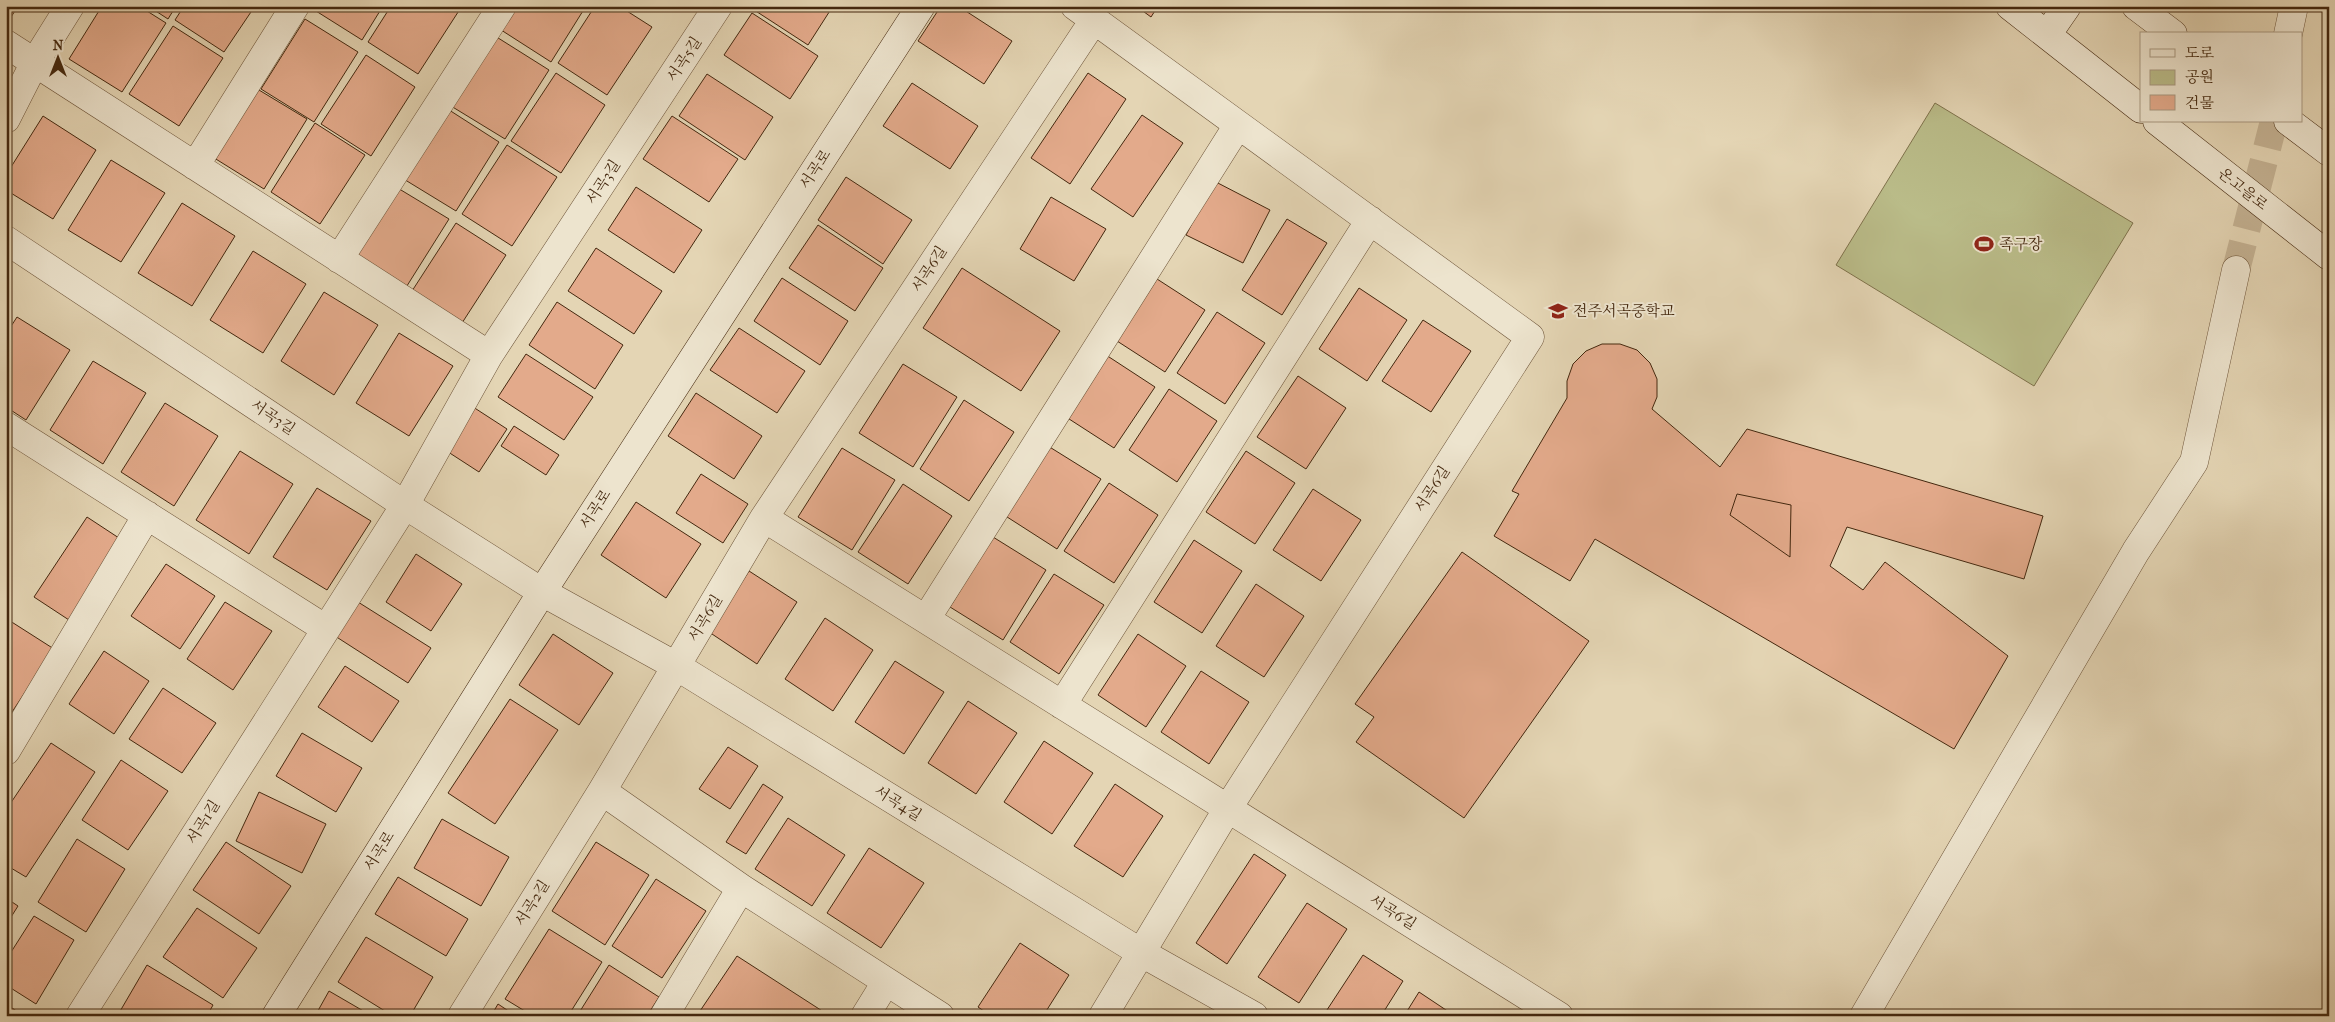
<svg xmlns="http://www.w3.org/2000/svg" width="2335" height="1022" viewBox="0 0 2335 1022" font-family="'IM FELL French Canon','Noto Serif KR',serif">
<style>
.green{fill:#babc89;stroke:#7f724c}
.building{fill:#e3aa8b;stroke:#44280f}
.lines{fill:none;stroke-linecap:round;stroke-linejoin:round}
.street-tunnel{stroke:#c4b293;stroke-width:28;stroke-dasharray:28 14;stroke-linecap:butt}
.street-casing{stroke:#6c5338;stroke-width:29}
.secondary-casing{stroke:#44280f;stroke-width:29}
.street{stroke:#ede4ce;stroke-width:28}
.secondary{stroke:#ede4ce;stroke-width:28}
.labels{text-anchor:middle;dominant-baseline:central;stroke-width:4;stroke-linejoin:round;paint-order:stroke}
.street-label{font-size:15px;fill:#44280f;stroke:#ede4ce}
.poi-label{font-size:15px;fill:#44280f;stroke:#ede4ce;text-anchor:start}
</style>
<rect width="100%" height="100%" fill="#e4d5b4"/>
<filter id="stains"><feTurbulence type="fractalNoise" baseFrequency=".004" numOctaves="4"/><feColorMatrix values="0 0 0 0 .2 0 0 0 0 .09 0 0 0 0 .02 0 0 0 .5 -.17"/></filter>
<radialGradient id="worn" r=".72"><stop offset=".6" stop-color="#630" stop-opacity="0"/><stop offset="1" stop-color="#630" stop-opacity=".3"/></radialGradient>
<!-- green -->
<path class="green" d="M1935,103L2133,223L2034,386L1836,265Z"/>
<!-- building -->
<path class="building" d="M6,6H18L6,25Z
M102,6H139L166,23L122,92L69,59Z
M148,6H176L168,19Z
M184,6H255L224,52L175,20Z
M308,6H383L362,40Z
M391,6H462L418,74L368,42Z
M512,6H586L551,62L498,28Z
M595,6H619L652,27L607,95L558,63Z
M748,6H833L808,45Z
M941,6H958L1012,41L984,84L918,41Z
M1136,6H1158L1151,17Z
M752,13L818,56L790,99L724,55Z
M305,19L358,52L314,122L261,89Z
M173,26L223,58L179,126L129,94Z
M495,36L549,70L505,139L451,106Z
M366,55L415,87L371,156L321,124Z
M556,73L605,105L561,173L511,141Z
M1088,73L1126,99L1070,184L1031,158Z
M707,74L773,117L745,160L679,116Z
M912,83L978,126L950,169L883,126Z
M254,87L307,119L264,189L211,156Z
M446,108L499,142L456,211L402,178Z
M1142,115L1183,143L1133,217L1091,189Z
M43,116L96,150L53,219L6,190V175Z
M672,116L738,159L709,202L643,159Z
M315,123L365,155L320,224L271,192Z
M507,145L557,177L512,246L462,214Z
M111,160L165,193L121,262L68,230Z
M846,177L912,220L883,264L818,220Z
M1214,181L1270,210L1243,263L1186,235Z
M396,187L449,219L405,289L352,256Z
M636,187L702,230L674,273L608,230Z
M1051,197L1106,229L1074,281L1020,249Z
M182,203L235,236L192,306L138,273Z
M1287,219L1327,243L1282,315L1242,290Z
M456,223L506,255L462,323L412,291Z
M818,225L883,268L855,311L789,268Z
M596,248L662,291L634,334L568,291Z
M253,251L306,284L263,353L210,320Z
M962,268L1060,331L1021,391L923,328Z
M782,278L848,321L820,365L754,321Z
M1157,279L1205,310L1165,372L1117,341Z
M1359,288L1407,320L1367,381L1319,349Z
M324,292L378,325L334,395L281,361Z
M557,302L623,345L595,389L529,345Z
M1217,312L1265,343L1225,404L1177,373Z
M17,317L70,350L26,420L6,407V334Z
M1423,320L1471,351L1431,412L1382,381Z
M739,328L805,371L777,413L710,370Z
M399,333L453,366L409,436L356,403Z
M1602,344H1620L1637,350L1650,363L1657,379V397L1652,409L1720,467L1747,429L2043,516L2024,579L1847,527L1830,566L1863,590L1885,562L2008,656L1954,749L1595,539L1570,581L1494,536L1519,494L1512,491L1567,398V381L1573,364L1586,351Z
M526,354L593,397L564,440L498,397Z
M1106,355L1155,387L1114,448L1066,417Z
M93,361L146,393L103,464L50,430Z
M903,364L957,397L913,467L859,433Z
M1298,376L1346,408L1306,469L1257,437Z
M1169,389L1217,421L1177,482L1129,450Z
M696,393L762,436L734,479L668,436Z
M964,400L1014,432L969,501L920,469Z
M165,403L218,436L174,506L121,472Z
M470,405L507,429L479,472L442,448Z
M514,426L559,455L546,475L501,446Z
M1048,446L1101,479L1057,549L1004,515Z
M842,448L895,480L852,550L798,517Z
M240,451L293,484L249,554L196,520Z
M1246,451L1295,483L1255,544L1206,512Z
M701,474L748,504L723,543L676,513Z
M1109,483L1158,515L1114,583L1064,551Z
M903,484L952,516L908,584L858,552Z
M317,488L371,521L327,590L273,557Z
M1313,489L1361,520L1321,581L1273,550Z
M1737,494L1791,505L1790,557L1730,515Z
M636,502L701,544L666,598L601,555Z
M87,517L122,540L69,620L34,597Z
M993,537L1046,570L1003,640L950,607Z
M1194,540L1242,571L1202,633L1154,602Z
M1462,552L1589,641L1464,818L1356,742L1374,717L1355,704Z
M416,554L462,584L431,631L386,602Z
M166,564L215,596L180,649L131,616Z
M749,571L797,602L757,664L709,632Z
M1054,574L1104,605L1059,674L1010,642Z
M1256,584L1304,616L1264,677L1216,646Z
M225,602L272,631L233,690L187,659Z
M358,602L431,648L408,683L335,636Z
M825,618L873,650L833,711L785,679Z
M7,619L54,649L6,721V619Z
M553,634L613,673L579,725L519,685Z
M1138,634L1186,666L1146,727L1098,695Z
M104,651L149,681L114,734L69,704Z
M895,661L944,692L904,754L855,722Z
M345,666L399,701L372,742L318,707Z
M1201,671L1249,702L1209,764L1161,732Z
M163,688L216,723L182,773L129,739Z
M510,699L558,730L495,824L448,793Z
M968,701L1017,733L976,794L928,763Z
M302,733L362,768L336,812L276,776Z
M1044,741L1093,773L1052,834L1004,802Z
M51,743L95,772L26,877L6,865V810Z
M728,747L758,766L730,809L699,789Z
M121,760L168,791L128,850L82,820Z
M763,784L783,797L746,854L726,842Z
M1115,784L1163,816L1123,877L1074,846Z
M259,792L326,824L302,873L236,841Z
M788,818L845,855L812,906L755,869Z
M442,819L509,857L481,906L414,868Z
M77,839L125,869L86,932L38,902Z
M226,842L291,886L259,934L193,890Z
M596,842L649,875L605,945L552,911Z
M869,848L924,883L881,948L827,913Z
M1254,854L1286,875L1227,964L1196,943Z
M398,877L468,919L446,956L375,914Z
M656,879L706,911L662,978L612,946Z
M6,898L18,906L6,925Z
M1307,903L1347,929L1299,1003L1258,977Z
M197,908L257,948L223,998L163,957Z
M34,916L74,940L36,1004L6,985V960Z
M549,929L602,962L568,1016H533L505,999Z
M366,937L433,977L410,1016H393L338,982Z
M1020,943L1069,975L1043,1016H991L978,1007Z
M1363,955L1403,981L1381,1016H1323Z
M737,956L830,1016H708L700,1011Z
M147,965L213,1005L207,1016H124L119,1013Z
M609,965L659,997L647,1016H577Z
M329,991L372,1016H315Z
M1419,992L1455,1016H1404Z
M6,1004L24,1016H6Z
M498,1004L516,1016H491Z"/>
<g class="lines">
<!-- street-tunnel -->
<path class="street-tunnel" d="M2236,270L2274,121"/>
<!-- street casing -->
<g class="street-casing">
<path id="street" d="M1075,6L1530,337L1228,808L1103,1016
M2288,34L2294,6
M6,44L489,355
M6,119L35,62L70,6
M195,166L295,6
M6,240L405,505L542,592L676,666L1140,952L1254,1016
M339,259L502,6
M6,426L326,629
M764,518L1559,1016
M926,619L1238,125
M1062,705L1370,220
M6,751L147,515
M602,791L764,518L1094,20
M80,1016L405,505L489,355L718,6
M462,1016L602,791L741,888L940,1016
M664,1016L741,888
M865,1016L886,982
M1864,1016L2136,551L2194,462L2236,270"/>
</g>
<!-- secondary casing -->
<g class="secondary-casing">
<path id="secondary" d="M2010,6L2141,109
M2136,6L2173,34
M2047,35L2067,6
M2157,121L2329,256
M2288,121L2329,152
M276,1016L542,592L921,6"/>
</g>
<!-- street -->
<use href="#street" class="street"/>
<!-- secondary -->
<use href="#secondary" class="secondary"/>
</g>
<!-- icons -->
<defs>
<g id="stadium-bare" transform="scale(1.5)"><path d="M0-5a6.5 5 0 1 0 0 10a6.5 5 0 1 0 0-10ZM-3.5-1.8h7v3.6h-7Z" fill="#8f2418" stroke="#ede4ce" stroke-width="2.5" paint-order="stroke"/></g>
<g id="school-bare" transform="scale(1.5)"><path d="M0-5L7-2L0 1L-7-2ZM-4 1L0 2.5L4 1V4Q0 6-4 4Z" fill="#8f2418" stroke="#ede4ce" stroke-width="2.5" paint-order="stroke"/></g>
</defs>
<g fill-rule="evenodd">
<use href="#stadium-bare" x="1984" y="244"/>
<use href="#school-bare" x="1558" y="311"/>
</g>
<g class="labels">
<!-- street labels -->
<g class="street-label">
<text transform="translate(684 59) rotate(-57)">서곡5길</text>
<text transform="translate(815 169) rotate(-57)">서곡로</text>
<text transform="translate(603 182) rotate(-57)">서곡3길</text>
<text transform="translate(2243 189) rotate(38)">온고을로</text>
<text transform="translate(929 269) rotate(-57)">서곡6길</text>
<text transform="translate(273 417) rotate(34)">서곡3길</text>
<text transform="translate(1432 489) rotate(-57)">서곡6길</text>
<text transform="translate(595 509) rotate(-57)">서곡로</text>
<text transform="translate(705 618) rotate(-59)">서곡6길</text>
<text transform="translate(898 803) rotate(32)">서곡4길</text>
<text transform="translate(203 822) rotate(-58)">서곡1길</text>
<text transform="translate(379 851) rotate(-58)">서곡로</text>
<text transform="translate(532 903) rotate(-58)">서곡2길</text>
<text transform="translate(1393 912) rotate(32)">서곡6길</text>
</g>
<!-- poi labels -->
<g class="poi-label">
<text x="1999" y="244">족구장</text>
<text x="1573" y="311">전주서곡중학교</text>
</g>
</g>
<!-- margin -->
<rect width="2335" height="1022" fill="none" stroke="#e4d5b4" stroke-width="25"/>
<rect x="8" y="8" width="2320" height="1007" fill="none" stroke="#44280f" stroke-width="2.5"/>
<rect x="12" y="12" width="2310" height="997" fill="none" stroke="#44280f"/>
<!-- legend -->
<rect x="2140" y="32" width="162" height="90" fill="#ede4ce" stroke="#a99982"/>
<rect x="2150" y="49" width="25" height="8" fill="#ede4ce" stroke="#a99982"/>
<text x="2185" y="58" font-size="15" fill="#44280f">도로</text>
<rect x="2150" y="70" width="25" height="15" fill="#babc89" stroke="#a99982"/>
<text x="2185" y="82" font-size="15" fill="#44280f">공원</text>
<rect x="2150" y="95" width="25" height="15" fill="#e3aa8b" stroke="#a99982"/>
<text x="2185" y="108" font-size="15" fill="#44280f">건물</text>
<!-- north arrow -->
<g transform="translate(58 58)" stroke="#ede4ce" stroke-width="4" paint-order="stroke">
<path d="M0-4L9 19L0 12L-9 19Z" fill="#44280f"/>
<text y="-8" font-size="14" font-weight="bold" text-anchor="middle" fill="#44280f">N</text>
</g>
<rect width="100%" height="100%" filter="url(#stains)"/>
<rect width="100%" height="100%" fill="url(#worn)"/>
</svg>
